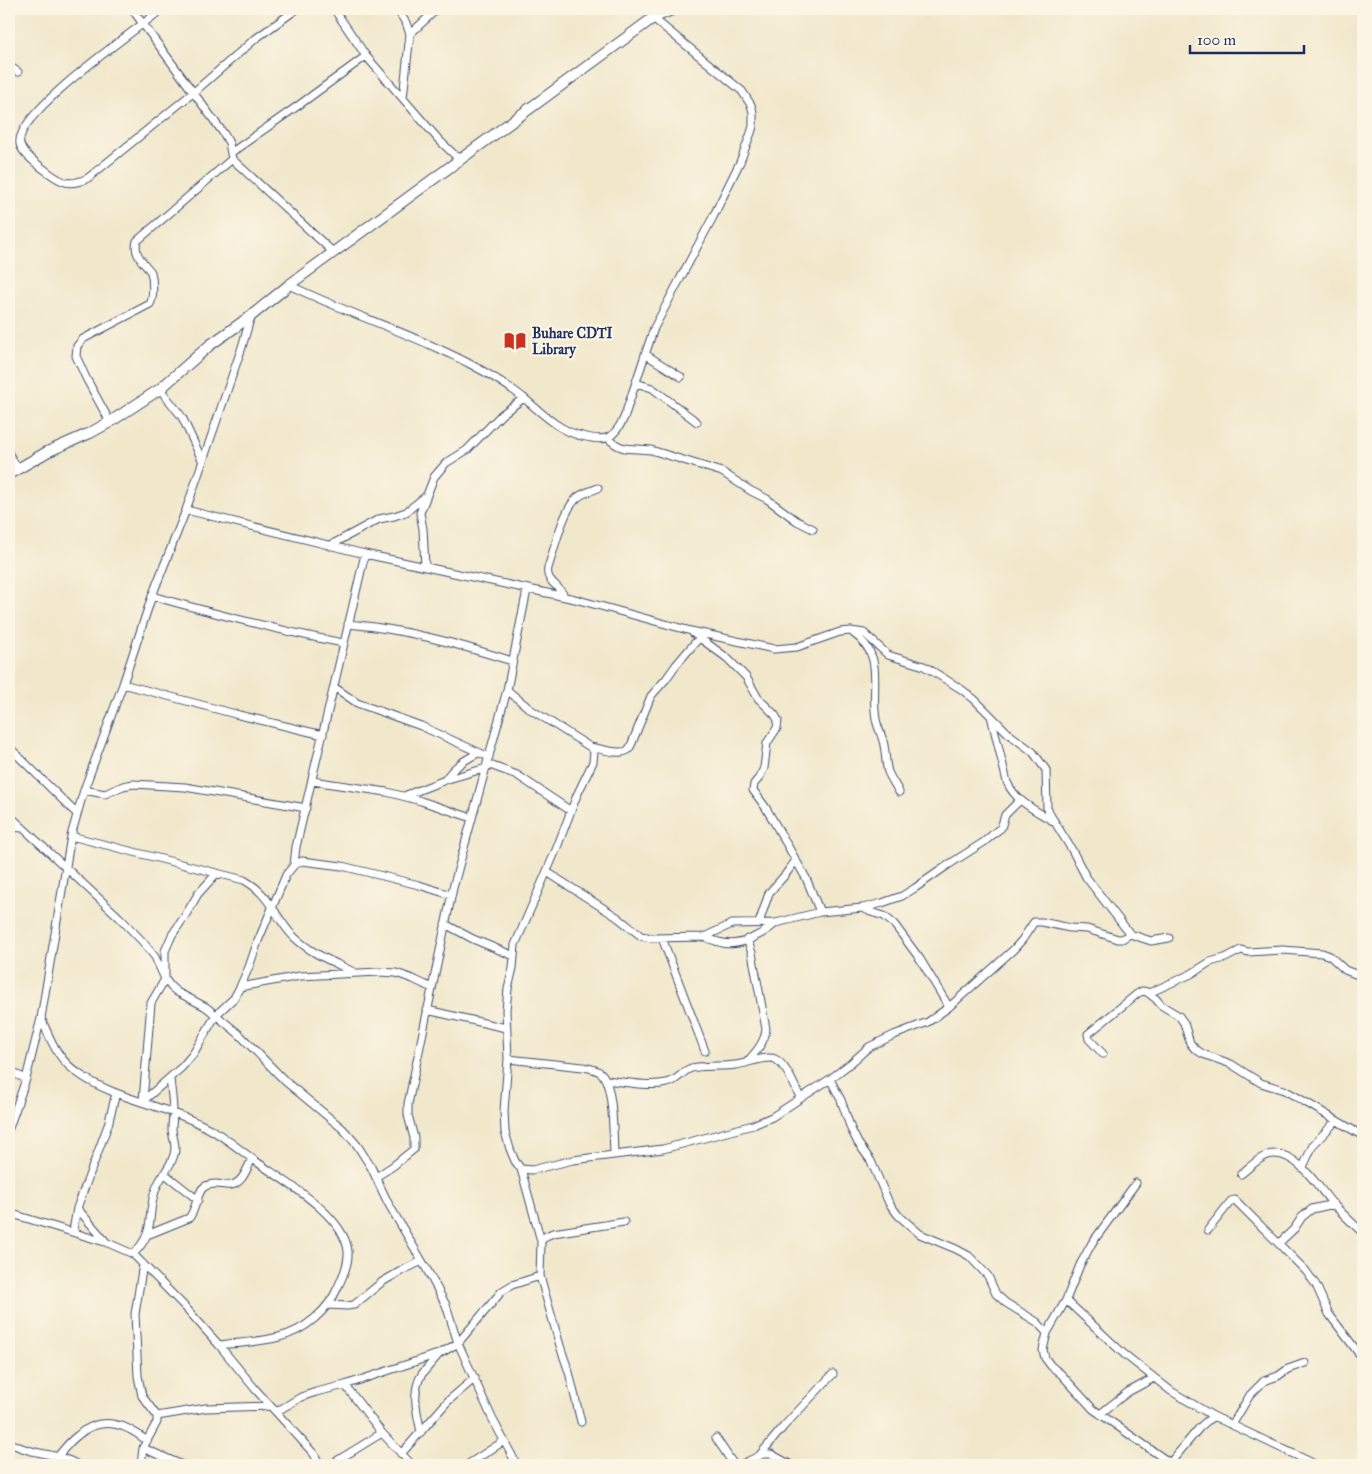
<svg xmlns="http://www.w3.org/2000/svg" width="1372" height="1474" viewBox="0 0 1372 1474" font-family="'IM FELL Great Primer',serif">
<style>
.lines{fill:none;stroke-linecap:round;stroke-linejoin:round}
.street-casing{stroke:#3b4b6e;stroke-width:9}
.secondary-casing{stroke:#3b4b6e;stroke-width:12}
.street{stroke:#fff;stroke-width:7}
.secondary{stroke:#fff;stroke-width:10}
.labels{text-anchor:middle;dominant-baseline:central;stroke-width:4.5;stroke-linejoin:round;paint-order:stroke}
.poi-label{font-size:14px;font-weight:bold;fill:#1b2f5e;stroke:#fcf5e5;text-anchor:start}
</style>
<rect width="100%" height="100%" fill="#fcf5e5"/>
<filter id="ink" filterUnits="userSpaceOnUse"><feTurbulence type="fractalNoise" baseFrequency=".02" numOctaves="2"/><feDisplacementMap in="SourceGraphic" scale="10" xChannelSelector="R" yChannelSelector="G"/><feConvolveMatrix kernelMatrix="1 2 1 2 8 2 1 2 1" color-interpolation-filters="sRGB"/></filter>
<filter id="wash" filterUnits="userSpaceOnUse"><feTurbulence type="fractalNoise" baseFrequency=".0096" numOctaves="4" result="noise"/><feDisplacementMap in="SourceGraphic" scale="20" xChannelSelector="R" yChannelSelector="G"/><feGaussianBlur stdDeviation="1.12" result="paint"/><feColorMatrix in="noise" values="0 0 0 0 0 0 0 0 0 0 0 0 0 0 0 0 0 1.4 0 .05"/><feComposite in="paint" operator="in"/></filter>
<g filter="url(#wash)">
<rect width="100%" height="100%" fill="#f1e8cc"/>
</g>
<g filter="url(#ink)">
<g class="lines">
<!-- street casing -->
<g class="street-casing">
<path id="street" d="M132,9L224,134L229,143L232,159L333,252
M162,9C138,29 13,114 20,144C22,154 41,167 49,173C64,184 71,186 88,178L194,92L255,39L297,9
M334,9L366,56L439,140L460,160
M397,9L406,23L410,34L403,98
M410,34L437,9
M9,66L18,72
M232,152L299,105L366,56
M289,285C348,314 412,333 470,364C489,374 508,385 525,399C542,413 559,431 582,436C606,442 613,440 624,418L654,328L713,217L740,162L751,133L753,126V112L751,105L742,91L653,18
M645,354L681,377
M636,383L652,388L697,422
M160,389L182,417L203,462
M110,422L86,378L76,356L77,346L83,339L150,304C154,297 153,280 151,272C143,262 133,254 137,241L232,159
M608,438C623,453 633,447 651,450L722,472L751,491L767,499L797,521L813,529
M9,454L17,468
M186,510L365,554L575,599L691,631L774,649L797,647L840,632L851,631L864,633L888,655L924,666L961,689L974,699L1009,734L1033,752L1046,770L1047,808L1051,816L1072,850L1086,877L1130,934L1151,941L1169,938
M329,546L379,519L394,516L406,512L426,496
M425,566L423,529L420,513L434,477L446,463L467,450L502,414L524,398
M152,596C216,614 279,631 343,643
M564,596C559,585 545,581 548,568C554,550 563,510 577,498C582,493 592,491 598,488
M348,624C405,629 458,644 512,661
M693,633L727,658L746,677L758,698L775,715L778,720L777,728L767,743L764,768L759,778L754,784L753,790L766,808L806,878L820,912
M853,633C886,656 870,685 876,719C877,726 881,733 883,741C886,751 885,762 888,772C891,779 896,786 899,792
M123,684L239,715L323,735
M334,687L357,703L421,726L489,757
M507,690L530,709L590,747L594,751L593,762L577,795L556,850L515,945L513,968L508,989L506,1010L508,1059L504,1111L505,1132L510,1149L515,1161L521,1169L532,1170L573,1160L663,1149L753,1125L772,1117L830,1079L851,1063L869,1047L894,1035L928,1022L949,1007L1013,950L1022,940L1034,922H1042L1070,928L1087,929L1118,939H1122L1130,934
M991,716L1007,782C1015,801 1036,811 1053,821
M9,747L77,814
M590,747C599,748 620,756 628,750C630,748 631,745 632,743L651,696L666,679L676,665L699,638
M487,764L517,775L571,811
M445,780C454,766 465,760 478,753
M312,781L387,792L421,801L472,818
M84,790L105,794L123,786L133,784L185,787L306,808
M404,796L445,780L486,768
M9,815L119,917L143,942L155,957L165,979L171,987L177,992L206,1007L239,1034L286,1082L343,1129L357,1145L371,1167L388,1203L426,1268L446,1305L458,1343L492,1418L517,1465
M9,827L23,828
M71,836L244,880C270,894 275,917 293,936C310,953 333,962 354,972
M294,865L296,847L365,554
M547,872L617,917L641,936L652,938L704,937L732,924L776,923L820,912L863,908L882,903L902,896L915,888L948,865L984,842L998,830L1001,828L1005,815L1020,800
M863,908L871,912L884,916L894,924L920,959L949,1007
M759,923L769,893L785,875L796,860
M445,924L473,939L514,956
M704,937C710,939 717,942 723,943C741,947 763,934 776,923
M662,938L705,1051
M240,987L300,976L379,972L396,973L413,979L432,988
M1149,993L1191,974L1210,962L1225,958L1241,950L1248,952L1283,950L1322,953L1330,956L1345,970L1363,977
M427,1010L506,1028
M41,1018C52,1043 58,1061 82,1076C115,1098 161,1105 198,1123C219,1132 236,1147 254,1160C282,1180 344,1214 348,1251C349,1263 343,1276 338,1287C328,1311 304,1331 279,1337C260,1342 239,1343 219,1345
M1103,1054L1089,1039L1088,1034L1137,994L1142,991L1147,992L1156,999L1161,1005L1179,1016L1184,1023L1190,1043L1195,1049L1203,1054L1231,1064L1261,1083L1284,1090L1295,1096L1363,1136
M508,1059L583,1067C589,1068 596,1069 601,1073C614,1085 613,1137 614,1154
M746,1063C754,1054 765,1043 766,1029L752,953L747,939
M9,1071L26,1079
M830,1079L841,1100L851,1129L858,1143L871,1161L889,1203L898,1215L920,1234L956,1249L969,1256L988,1276L996,1294L1006,1303L1037,1322L1047,1333
M606,1080C624,1082 649,1087 667,1083C677,1081 681,1073 689,1069C698,1065 723,1067 735,1065C745,1064 767,1055 775,1059C786,1064 795,1087 800,1097
M143,1101L182,1067L193,1054L216,1015L234,998L240,987L249,967L258,941L286,875L294,865L302,861L342,866L419,885L451,895
M143,1101L151,1003L165,979V951L172,935L185,916L198,894L217,873
M9,1128L26,1079L41,1018L71,836L84,790L123,684L152,596L186,510L242,347L251,316
M1303,1167L1313,1145L1336,1121
M521,1169L541,1241
M165,1174L198,1200
M1241,1174C1250,1167 1262,1154 1274,1154C1298,1153 1318,1187 1332,1203C1342,1213 1352,1223 1363,1233
M376,1177L393,1166L414,1149V1138L408,1115V1104L453,888L507,690L527,590
M1136,1183L1092,1243L1080,1265L1066,1300L1047,1333L1043,1350L1045,1358L1051,1366L1061,1374L1093,1409L1173,1465
M9,1213L108,1243L133,1254L186,1308L219,1345L256,1390L314,1454L320,1465
M1208,1230L1231,1201L1235,1200L1306,1271L1316,1285L1329,1314L1363,1359
M73,1231L77,1208
M147,1235L189,1218C196,1210 197,1192 204,1187C207,1185 212,1184 216,1184C221,1184 226,1186 231,1185C243,1183 247,1168 252,1159
M107,1243L77,1208L108,1125L116,1093
M1279,1243L1294,1229L1302,1217L1312,1209L1334,1204
M133,1254C158,1231 145,1213 157,1186C162,1174 175,1162 175,1148C175,1141 172,1135 172,1129C172,1123 173,1118 173,1113C173,1101 171,1090 170,1078
M1066,1300L1124,1354L1171,1391L1213,1416L1317,1465
M328,1305L347,1306L354,1305L382,1282L401,1271L422,1261
M345,1385L382,1433L412,1465
M276,1412L301,1397L316,1392L345,1385L441,1353L458,1343L502,1291L512,1285L540,1276
M1100,1414L1128,1392L1154,1378
M157,1416L206,1408L270,1406
M581,1422L569,1372L561,1349L540,1276L541,1241L546,1236L553,1233L624,1222
M1232,1425L1250,1395L1264,1381L1278,1376L1288,1369L1305,1363
M421,1432C417,1414 411,1391 422,1374C428,1367 434,1360 440,1353
M716,1438L734,1465
M9,1443C15,1445 21,1448 28,1450C45,1455 62,1455 78,1465
M143,1448L182,1465
M401,1454L448,1401L475,1378
M58,1456C64,1449 70,1441 77,1436C100,1415 125,1423 147,1441
M759,1456L784,1426L833,1374
M1170,1463L1200,1427L1213,1416
M141,1465L143,1448L157,1422V1416L142,1396L138,1376L135,1314L143,1264
M330,1465L382,1433
M467,1465L504,1441
M740,1465L763,1454H771L791,1465"/>
</g>
<!-- secondary casing -->
<g class="secondary-casing">
<path id="secondary" d="M9,474L47,452L90,433L110,422L160,389L210,345L251,316L289,285L653,18L674,9"/>
</g>
<!-- street -->
<use href="#street" class="street"/>
<!-- secondary -->
<use href="#secondary" class="secondary"/>
</g>
</g>
<!-- icons -->
<defs>
<g id="library-bare" transform="scale(1.725)"><path d="M-6-4Q-3-5.5-.7-3.5V5Q-3 3-6 4ZM6-4Q3-5.5 .7-3.5V5Q3 3 6 4Z" fill="#c8321e" stroke="#fcf5e5" stroke-width="2.5" paint-order="stroke"/></g>
</defs>
<g fill-rule="evenodd">
<use href="#library-bare" x="515" y="341"/>
</g>
<g class="labels">
<!-- poi labels -->
<g class="poi-label">
<text x="532" y="333">Buhare CDTI<tspan x="532" dy="16">Library</tspan></text>
</g>
</g>
<!-- margin -->
<rect width="1372" height="1474" fill="none" stroke="#fcf5e5" stroke-width="30"/>
<!-- scale -->
<path d="M1190 45v8h114v-8" fill="none" stroke="#1b2f5e" stroke-width="2.5"/>
<text x="1197" y="45" font-size="15" fill="#1b2f5e" stroke="#fcf5e5" stroke-width="4" paint-order="stroke">100 m</text>
</svg>
